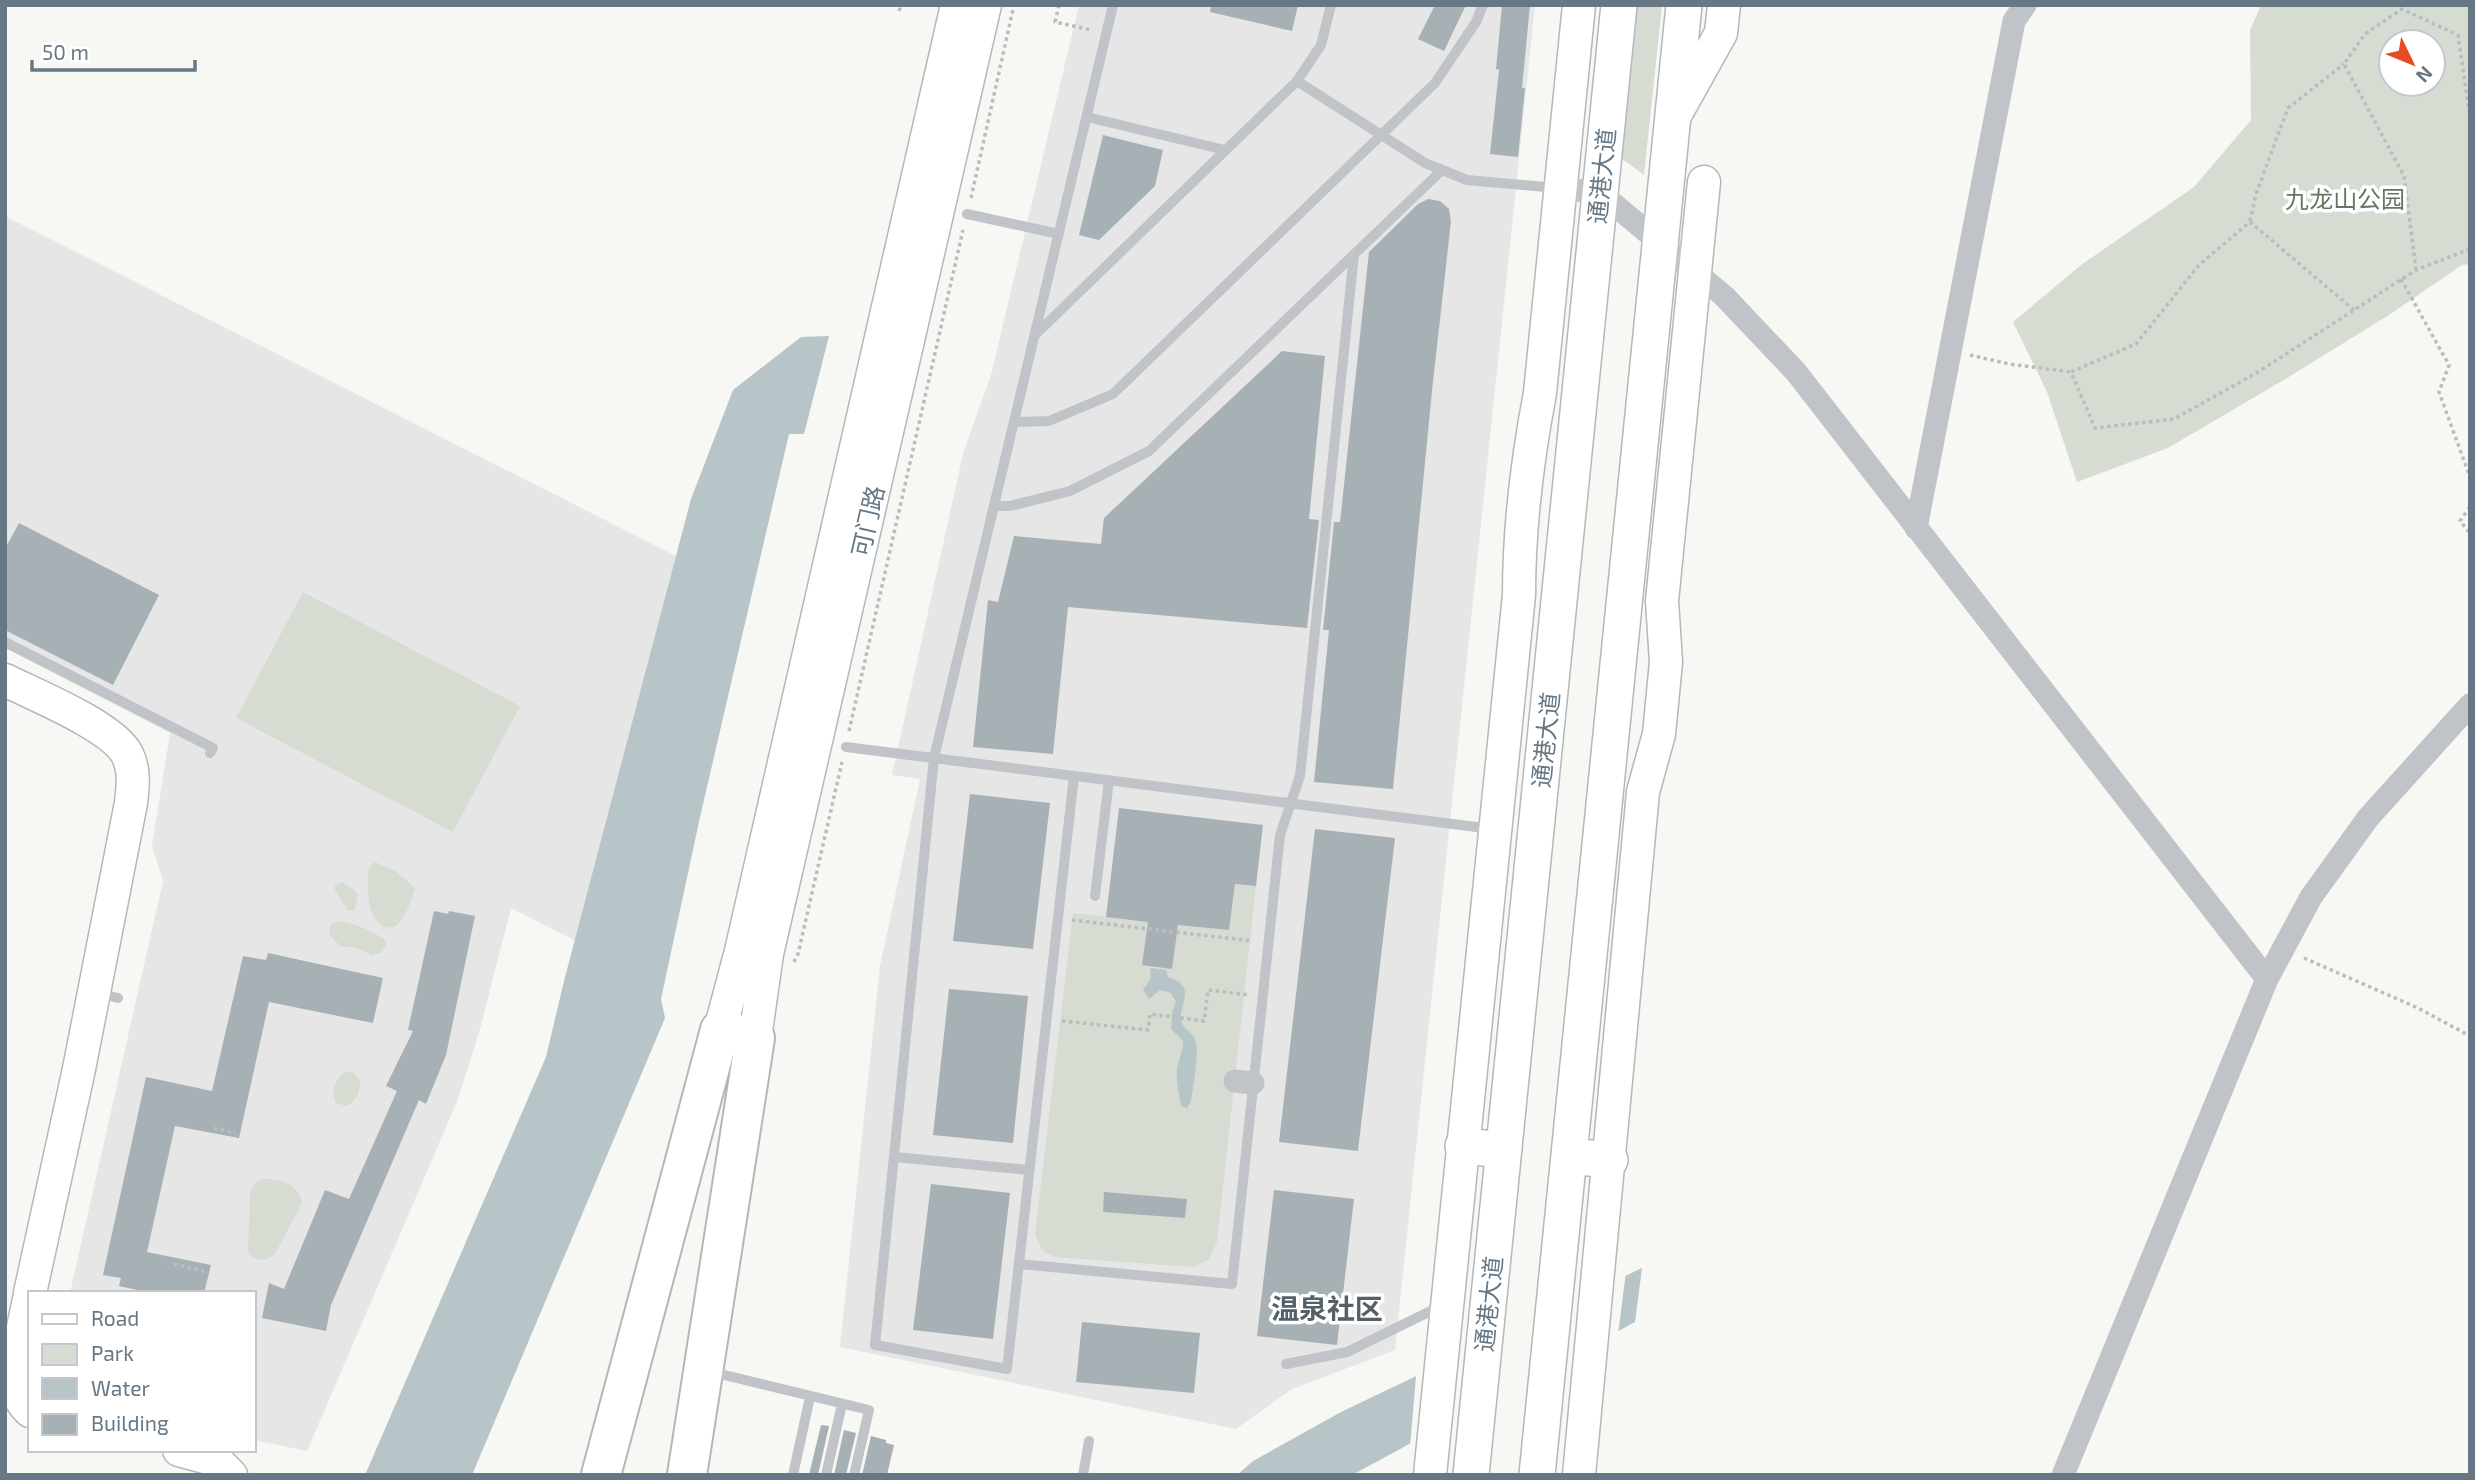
<svg xmlns="http://www.w3.org/2000/svg" width="2475" height="1480" viewBox="0 0 2475 1480" font-family="'Exo 2','Noto Sans SC',sans-serif">
<style>
.built{fill:#e5e6e5}
.green{fill:#d7dcd3;fill-rule:evenodd}
.water{fill:#b7c4c8}
.pier{fill:#f7f7f4}
.building{fill:#a7b0b5}
.lines{fill:none;stroke-linecap:round;stroke-linejoin:round}
.secondary-casing{stroke:#b2b8bc;stroke-width:35}
.primary-casing{stroke:#b3b8bc;stroke-width:38}
.highway-casing{stroke:#b3b7ba;stroke-width:42}
.path{stroke:#babdbf;stroke-width:3.5;stroke-dasharray:3.5 3.5;stroke-linecap:butt}
.lane{stroke:#c0c4c8;stroke-width:10}
.street{stroke:#c0c4c8;stroke-width:23}
.secondary{stroke:#fff;stroke-width:32}
.primary{stroke:#fff;stroke-width:35}
.highway{stroke:#fff;stroke-width:38}
.labels{text-anchor:middle;dominant-baseline:central;stroke-width:7;stroke-linejoin:round;paint-order:stroke}
.street-label{font-size:24px;fill:#667885;stroke:#fff}
.park-label{font-size:24px;fill:#667761;stroke:#fff}
.quarter-label{font-size:28px;font-weight:bold;fill:#54616a;stroke:#fff}
</style>
<rect width="100%" height="100%" fill="#f7f7f4"/>
<!-- built -->
<path class="built" d="M1079,5H1535L1395,1350L1292,1389L1236,1429L840,1347L880,966L920,779L892,775L963,454L991,375Z
M5,216L676,556L576,941L511,908L480,1029L458,1099L307,1451L254,1440V1293H70L163,881L152,846L170,733L5,648Z"/>
<!-- green -->
<path class="green" d="M1637,5H1662L1644,175L1621,158Z
M2261,5H2470V264L2462,265L2389,315L2287,378L2168,448L2077,482L2047,392L2013,322L2081,265L2194,187L2251,120L2250,30ZM2391,42H2433V84H2391Z
M303,592L520,706L453,832L236,718Z
M375,862L395,871L415,888C411,899 407,916 398,924C394,928 388,929 383,926C365,915 368,887 368,869Z
M342,882L355,890L358,895L355,910L348,911L335,890V885Z
M1235,884L1256,886L1217,1242L1209,1259L1193,1267L1054,1257L1041,1249L1035,1234L1073,913L1229,930Z
M340,921C358,925 373,930 387,942L382,952L372,955L357,948L340,946L329,934L331,924Z
M344,1072H353L360,1080C360,1092 358,1100 346,1106L336,1103C330,1091 335,1082 344,1072Z
M261,1179C279,1178 300,1184 302,1203L275,1254L265,1260L253,1258L248,1252L250,1193L254,1185Z"/>
<!-- water -->
<path class="water" d="M829,336L804,434H789L700,817L661,999L665,1018L472,1475H365L546,1057L564,981L691,499L733,390L801,337Z
M1150,968L1166,970L1168,977C1200,987 1176,1005 1182,1023C1185,1030 1193,1033 1195,1040C1200,1054 1193,1085 1191,1101L1187,1108L1181,1106C1179,1094 1176,1082 1177,1070C1178,1059 1184,1051 1183,1041L1171,1029L1172,1013L1176,1002L1171,993L1160,990L1149,999L1143,990L1151,978Z
M1642,1268L1635,1322L1352,1475H1237L1253,1461L1341,1412Z"/>
<!-- pier -->
<path class="pier" d="M1626,1272L1618,1335L1410,1447L1416,1376L1507,1328Z"/>
<!-- building -->
<path class="building" d="M1211,5H1298L1292,31L1210,12Z
M1435,5H1466L1444,51L1418,39Z
M1502,5H1530L1522,88H1525L1518,157L1490,154L1499,70L1496,69Z
M1103,135L1163,150L1155,186L1099,240L1079,235Z
M1428,199L1440,201L1449,209L1451,221L1432,391L1393,789L1314,782L1329,630H1323L1334,522H1340L1369,252L1418,204Z
M1282,351L1325,356L1309,519L1319,520L1307,628L1068,607L1053,754L973,747L988,600L998,602L1014,536L1101,544L1104,518Z
M19,523L159,595L113,685L5,630V549Z
M970,794L1050,803L1033,949L953,941Z
M1119,808L1263,825L1256,886L1235,884L1229,930L1178,925L1172,969L1142,965L1148,922L1106,917Z
M1315,829L1395,838L1358,1151L1279,1142Z
M434,911L448,914L449,911L475,916L446,1055L426,1104L419,1100L331,1305L326,1331L262,1318L269,1283L284,1289L325,1190L349,1199L397,1091L386,1086L413,1031L408,1030Z
M268,953L383,978L373,1023L269,1002L239,1138L175,1126L147,1252L211,1265L204,1293H151L119,1286L121,1278L103,1275L146,1077L212,1091L243,956L266,960Z
M949,989L1028,996L1013,1143L933,1135Z
M931,1184L1010,1193L993,1339L913,1330Z
M1274,1190L1354,1199L1337,1345L1257,1336Z
M1104,1192L1187,1199L1185,1218L1103,1212Z
M1082,1322L1200,1333L1194,1393L1076,1382Z
M821,1425L829,1426L818,1475H809Z
M844,1430L856,1433L846,1475H834Z
M871,1436L886,1440V1443L894,1445L887,1475H862Z"/>
<g class="lines">
<!-- secondary casing -->
<g class="secondary-casing">
<path id="secondary" d="M1673,119L1721,33L1724,5
M5,680C35,695 112,726 127,754C135,770 133,786 131,803L79,1069L30,1293
M720,1030L741,951L957,5
M755,1038L767,954L985,5
M30,1295L14,1369C14,1385 18,1400 30,1411
M179,1450L216,1460L231,1475
M1430,1475L1519,595C1519,527 1527,461 1540,393L1579,5
M1579,1475L1643,792L1659,734L1666,662L1662,601L1704,182"/>
</g>
<!-- primary casing -->
<g class="primary-casing">
<path id="primary" d="M1463,1146L1504,1150
M1569,1156L1610,1160
M1471,1475L1619,5
M1537,1475L1684,5"/>
</g>
<!-- highway casing -->
<g class="highway-casing">
<path id="highway" d="M601,1475L720,1030L755,1038L687,1475"/>
</g>
<!-- path -->
<path class="path" d="M1059,5L1055,22L1091,30
M899,11L901,5
M971,198L1014,5
M2250,221L2256,194L2288,108L2344,64
M2416,270L2404,176L2344,64L2365,34L2402,9L2458,35L2470,117
M2401,279L2449,365L2439,392L2470,477
M2354,310L2250,222L2199,265L2136,344L2071,372L2095,428L2174,419L2258,372L2416,270L2470,249
M1970,355L2009,364L2071,372
M2470,507L2460,521L2470,533
M849,731L963,230
M1072,920L1253,941
M2304,958L2418,1008L2470,1036
M794,962L798,954L842,762
M1062,1021L1148,1030L1150,1014L1204,1021L1208,990L1249,995
M214,1128L235,1133
M174,1264L204,1271"/>
<!-- lane -->
<path class="lane" d="M1297,81L1425,163L1467,180L1557,188
M1087,117L1225,150
M967,214L1059,234
M1035,335L1297,81L1321,45L1331,5
M1014,422L1049,421L1113,394L1435,83L1476,22L1483,5
M994,506H1010L1070,491L1149,451L1441,171
M5,642L213,748L210,753
M846,747L1492,829
M1074,776L1007,1369L875,1345L934,758L1113,5
M1095,896L1109,780
M97,993L118,998
M895,1157L1029,1170
M1019,1264L1232,1284L1280,835L1300,776L1354,254
M1286,1364L1347,1352L1443,1305
M708,1371L869,1410L854,1475
M793,1475L810,1397
M826,1475L842,1404
M1083,1475L1089,1441"/>
<!-- street -->
<path class="street" d="M1560,189L1599,192L1724,296L1796,372L2267,979
M1916,528L2014,21L2025,5
M1235,1081L1253,1083
M2063,1475L2267,979L2311,897L2368,818L2470,705"/>
<!-- secondary -->
<use href="#secondary" class="secondary"/>
<!-- primary -->
<use href="#primary" class="primary"/>
<!-- highway -->
<use href="#highway" class="highway"/>
</g>
<g class="labels">
<!-- street labels -->
<g class="street-label">
<text transform="translate(1601 176) rotate(-84)">通港大道</text>
<text transform="translate(867 521) rotate(-77)">可门路</text>
<text transform="translate(1545 740) rotate(-84)">通港大道</text>
<text transform="translate(1488 1304) rotate(-84)">通港大道</text>
</g>
<!-- park labels -->
<g class="park-label">
<text x="2345" y="198">九龙山公园</text>
</g>
<!-- quarter labels -->
<g class="quarter-label">
<text x="1327" y="1308">温泉社区</text>
</g>
</g>
<!-- border -->
<rect width="2475" height="1480" fill="none" stroke="#667885" stroke-width="14"/>
<!-- legend -->
<rect x="28" y="1291" width="228" height="161" fill="#ffffff" stroke="#c2c9ce" stroke-width="2"/>
<rect x="42" y="1314" width="35" height="10" fill="#ffffff" stroke="#c2c9ce" stroke-width="2"/>
<text x="91" y="1326" font-size="21" fill="#667885">Road</text>
<rect x="42" y="1344" width="35" height="21" fill="#d7dcd3" stroke="#c2c9ce" stroke-width="2"/>
<text x="91" y="1361" font-size="21" fill="#667885">Park</text>
<rect x="42" y="1378" width="35" height="21" fill="#b7c4c8" stroke="#c2c9ce" stroke-width="2"/>
<text x="91" y="1396" font-size="21" fill="#667885">Water</text>
<rect x="42" y="1414" width="35" height="21" fill="#a7b0b5" stroke="#c2c9ce" stroke-width="2"/>
<text x="91" y="1431" font-size="21" fill="#667885">Building</text>
<!-- north arrow -->
<g transform="translate(2412 63) rotate(133)"><circle r="33" fill="#ffffff" stroke="#c2c9ce" stroke-width="2"/>
<path d="M0-5L12 26L0 18L-12 26Z" fill="#e54b26"/>
<text y="-10" font-size="19" font-weight="bold" text-anchor="middle" fill="#667885">N</text>
</g>
<!-- scale -->
<path d="M32 60v10h163v-10" fill="none" stroke="#667885" stroke-width="3.5"/>
<text x="42" y="60" font-size="21" fill="#667885" stroke="#ffffff" stroke-width="5" paint-order="stroke">50 m</text>
</svg>
